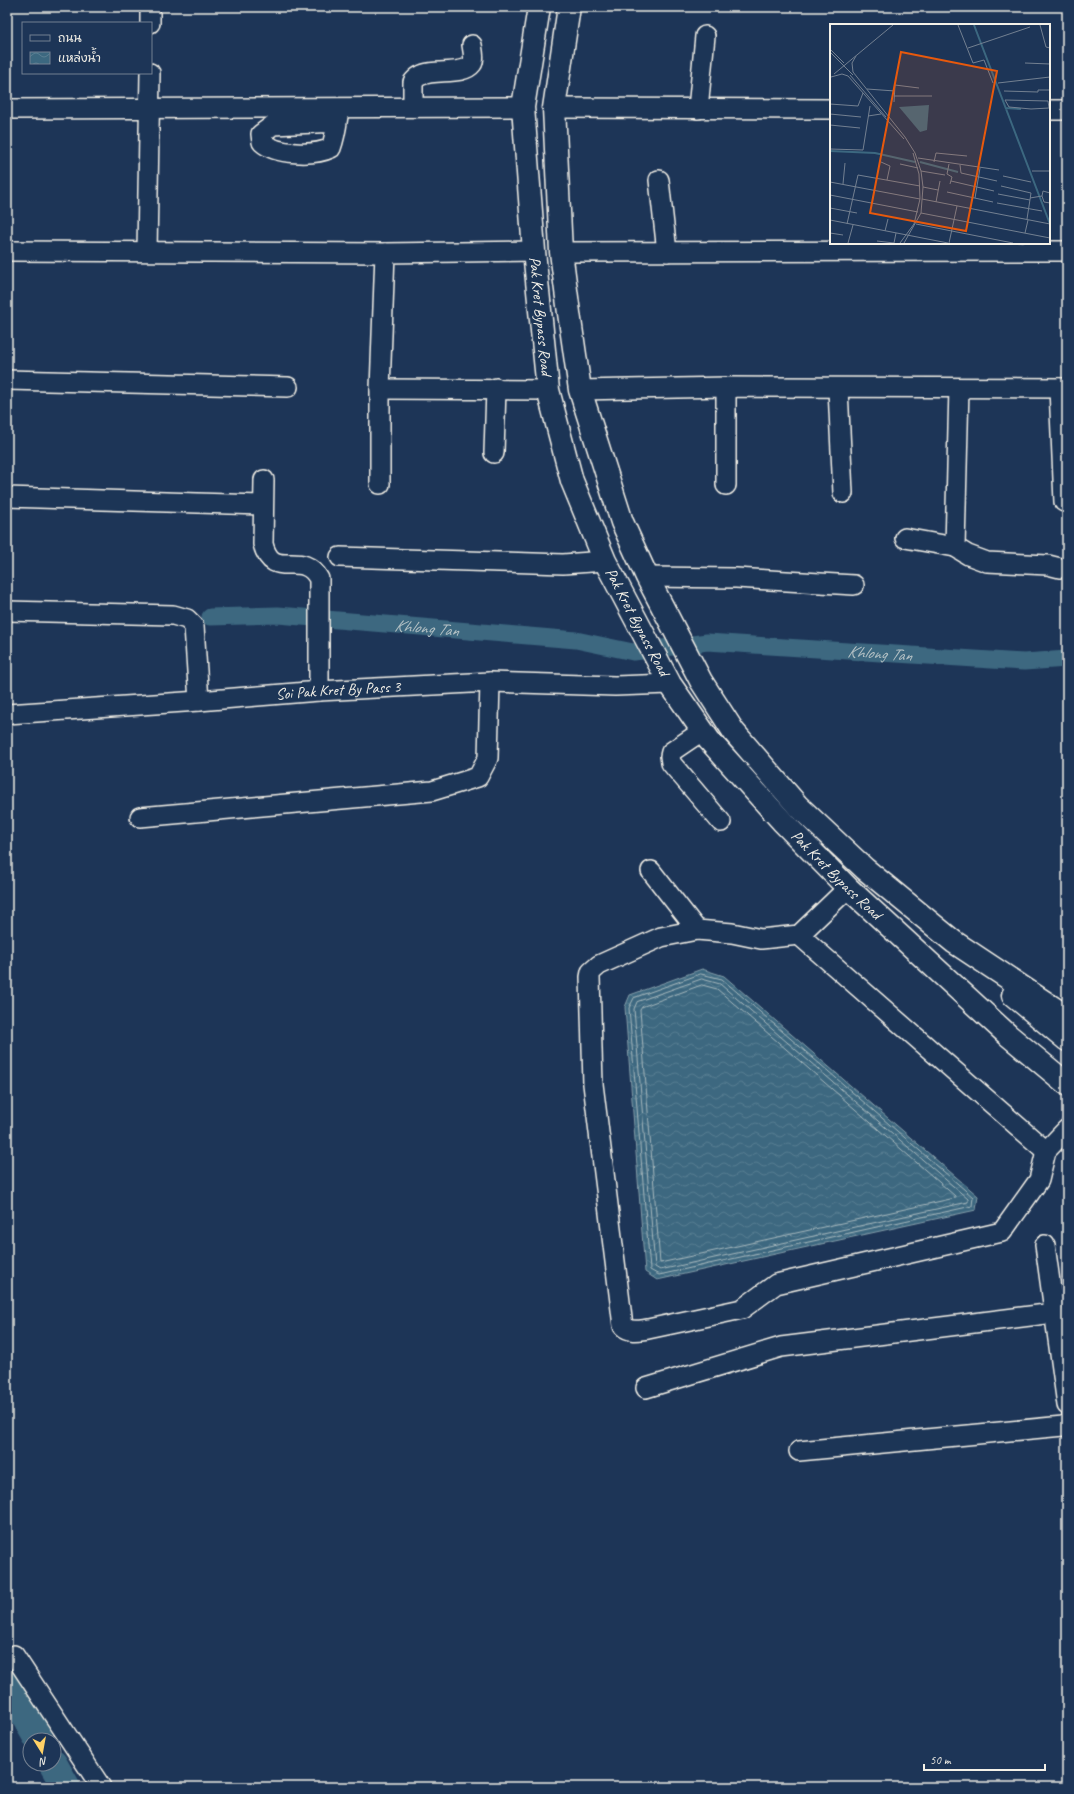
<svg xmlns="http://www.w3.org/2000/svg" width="1074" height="1794" viewBox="0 0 1074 1794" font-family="Caveat,'Playpen Sans Thai',sans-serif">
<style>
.water{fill:url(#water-waves);stroke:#869faa}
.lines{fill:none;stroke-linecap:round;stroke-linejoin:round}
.shore{stroke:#aababe;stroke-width:1}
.canal{stroke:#3c6880;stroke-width:17}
.river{stroke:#3c6880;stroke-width:29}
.minor-casing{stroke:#f4f1e8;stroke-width:22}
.major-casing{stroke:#f4f1e8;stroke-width:25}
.minor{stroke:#1d3557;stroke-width:19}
.major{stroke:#1d3557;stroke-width:22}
.labels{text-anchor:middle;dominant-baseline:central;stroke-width:3;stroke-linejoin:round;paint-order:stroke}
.street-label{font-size:16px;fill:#f4f1e8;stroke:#1d3557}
.water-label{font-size:17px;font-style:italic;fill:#b4c1c4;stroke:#1d3557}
.inset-river{fill:none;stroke:#3c6880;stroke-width:2}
.inset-road{fill:none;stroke:#738091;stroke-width:1}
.view{fill:#e8590c;fill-opacity:0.15;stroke:#e8590c;stroke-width:2}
.inset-edge{fill:none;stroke:#f4f1e8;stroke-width:2}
</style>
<defs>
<pattern id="water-waves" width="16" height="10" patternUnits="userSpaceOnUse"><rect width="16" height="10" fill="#3c6880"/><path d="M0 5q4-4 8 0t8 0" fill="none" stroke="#597e92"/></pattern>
</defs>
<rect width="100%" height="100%" fill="#1d3557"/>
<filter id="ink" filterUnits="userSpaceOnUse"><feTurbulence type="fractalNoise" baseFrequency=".025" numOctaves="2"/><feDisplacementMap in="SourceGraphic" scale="8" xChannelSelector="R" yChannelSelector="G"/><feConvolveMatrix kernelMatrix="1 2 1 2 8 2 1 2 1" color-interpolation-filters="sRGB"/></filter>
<g filter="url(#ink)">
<!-- water -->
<path class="water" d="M702,969L724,976L978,1196L976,1210L657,1280L645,1272L625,1007L630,995Z"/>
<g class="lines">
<!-- shore -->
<path class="shore" d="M701,974L722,979L973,1197L972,1206L659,1275L650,1270L629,1008L634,998Z
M702,979L720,984L968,1199V1202L660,1270L655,1267L634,1009L637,1002Z
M702,985L717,989L955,1196V1198L660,1263L640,1010L642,1007Z"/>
<!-- canal -->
<g class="canal">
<path id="s1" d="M210,617L278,615L576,640L633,652L642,651"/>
<path id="s2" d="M693,644L707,642L1024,662L1067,659"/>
<path d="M661,648L673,647"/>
</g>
<!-- river -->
<path class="river" d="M7,1684L39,1740
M53,1764L66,1787"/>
<!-- minor casing -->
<g class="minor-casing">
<g id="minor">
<path d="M150,23V7"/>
<path d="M413,107V82C415,80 417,77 420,76C433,68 463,76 472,64C475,60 473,51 472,45"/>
<path d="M554,108L831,109"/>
<path d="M7,109L523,107"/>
<path d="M698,109L705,36"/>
<path d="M1049,110H1067"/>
<path d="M337,122L273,125L261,134L262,142C276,155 314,156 331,148C336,135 337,122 339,109"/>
<path d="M659,180L667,252"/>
<path d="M7,251L385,253L534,251"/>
<path d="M147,251L150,73"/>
<path d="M561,252L1067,251"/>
<path d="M7,380L288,387"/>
<path d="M726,387V485"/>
<path d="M959,388L955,547L968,555L987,562L1048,565L1060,568"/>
<path d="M1059,388L1064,502"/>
<path d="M380,389L548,390"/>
<path d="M838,389L843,493"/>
<path d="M580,390L726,387L1067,388"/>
<path d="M494,453L496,388"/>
<path d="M264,480L263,544C273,583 302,547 319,579V691"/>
<path d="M380,484V389L385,253"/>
<path d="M7,497L263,505"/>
<path d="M905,538L955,547"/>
<path d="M340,557L563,564L605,561"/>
<path d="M647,577L736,578L854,585"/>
<path d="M7,611L173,615L187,619L194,626L199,701"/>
<path id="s3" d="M7,714L199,701L319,691L490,682L615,686L670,684"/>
<path d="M702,731L671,752L670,756L671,763L721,822"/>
<path d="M140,817L432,791L478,777L488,758L490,682"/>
<path d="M651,871L697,930"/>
<path d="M848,888L799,935L761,939L732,933L697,930L661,937L599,965L591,972L590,977L593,1084L623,1326C630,1333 640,1330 648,1329L742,1309L776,1284L1002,1232L1039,1180L1046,1151L1067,1129"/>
<path d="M799,935L1046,1151"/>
<path d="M1045,1245L1067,1405"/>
<path d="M646,1388L781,1347L1054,1313"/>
<path d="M799,1451L1063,1426L1067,1424"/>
<path d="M14,1655L101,1787"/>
</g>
</g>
<!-- major casing -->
<g class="major-casing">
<g id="major">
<path id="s4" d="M539,7L523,107L534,251L548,390L572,481L605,561L670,684L709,740L782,821L848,888L1008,1035L1067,1084"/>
<path d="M569,7L554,108L561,252L569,313L580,390L622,522L647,577L701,681L734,732L797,805L865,869L954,942L1067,1017"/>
<path d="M1013,995L1067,1040"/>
</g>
</g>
<!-- minor -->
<use href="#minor" class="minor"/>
<!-- major -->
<use href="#major" class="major"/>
</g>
</g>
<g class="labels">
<!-- street labels -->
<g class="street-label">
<text stroke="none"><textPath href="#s4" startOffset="311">Pak Kret Bypass Road</textPath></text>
<text stroke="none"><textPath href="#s4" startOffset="635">Pak Kret Bypass Road</textPath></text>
<text stroke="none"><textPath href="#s3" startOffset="332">Soi Pak Kret By Pass 3</textPath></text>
<text stroke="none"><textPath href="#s4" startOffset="959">Pak Kret Bypass Road</textPath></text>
</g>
<!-- water labels -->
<g class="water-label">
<text stroke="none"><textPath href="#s1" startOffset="217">Khlong Tan</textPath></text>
<text stroke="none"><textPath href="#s2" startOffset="187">Khlong Tan</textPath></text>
</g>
</g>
<!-- overview -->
<g transform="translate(830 24)">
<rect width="220" height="220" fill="#1d3557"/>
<path d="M99,81L97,106L90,108L69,83Z" fill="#3c6880"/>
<path class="inset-river" d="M144,1L220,200M175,84L191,85M0,127L45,129L85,138M90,138L128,148"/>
<path class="inset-road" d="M128,1L143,39L154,36L163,59M210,1L216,23L220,24M138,24L200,3M0,25L14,39M0,28L23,51M26,32L22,39L23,48L75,113L85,129L91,147L93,163L91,189L74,219M195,39L220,40M4,50L63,1M20,51L56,93M1,53L12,50L18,52L74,115M168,59L220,53M37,65L65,67M174,67L208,68V66H220M64,72H102M64,78L65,61L89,64M0,80L28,82L33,69M219,84L218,77L175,76L179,83L201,85L219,84H220M0,90L31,93M38,92L51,90M0,101L30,104M0,125L33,126L40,82M88,134L169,146M51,138L60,142L57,156M104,138L106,129L137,132M70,140L88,144M119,140L117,150L122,153L120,160M130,141L131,149L167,157M91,147L115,151M202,147H220M173,152L201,158M121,157L164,167M0,158L90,175M13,160L15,139M171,162L201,169L197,195M93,163L108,166M117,168L163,178M220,169L213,167L212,172L214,178L220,179M168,170L200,176M0,171L88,188M145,174L150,144M200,174L212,172M92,175L220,200M106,178L110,157M167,179L212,187M0,184L27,189M91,189L220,214M0,196L118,219M17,200L28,151L90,162M86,200L183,219M55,207L58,195M0,209L13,211M195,209L198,196M47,217L64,219L66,209M18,219L23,201M70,219L84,200L90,175L89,150L83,129M119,219L127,182"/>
<path class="view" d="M71,28L167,47L136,207L40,189Z"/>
<rect width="220" height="220" class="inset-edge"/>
</g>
<!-- margin -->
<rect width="1074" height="1794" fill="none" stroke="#1d3557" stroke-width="24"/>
<rect x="12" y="12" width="1050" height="1770" fill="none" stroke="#f4f1e8" stroke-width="1.5" filter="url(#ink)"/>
<!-- legend -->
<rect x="22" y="22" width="130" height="52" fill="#1d3557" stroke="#738091"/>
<rect x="30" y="35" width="20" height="6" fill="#1d3557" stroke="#738091"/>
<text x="58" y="42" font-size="12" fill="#f4f1e8">ถนน</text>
<rect x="30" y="52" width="20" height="12" fill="url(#water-waves)" stroke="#738091"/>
<text x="58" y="62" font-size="12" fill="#f4f1e8">แหล่งน้ำ</text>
<!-- north arrow -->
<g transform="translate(42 1752) rotate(169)"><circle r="19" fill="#1d3557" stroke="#738091"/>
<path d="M0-3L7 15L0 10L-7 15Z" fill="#ffd166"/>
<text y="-6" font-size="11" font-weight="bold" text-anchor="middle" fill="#f4f1e8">N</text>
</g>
<!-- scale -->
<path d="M924 1764v6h121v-6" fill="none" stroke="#f4f1e8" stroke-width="2"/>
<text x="930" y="1764" font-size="12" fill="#f4f1e8" stroke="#1d3557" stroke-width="3" paint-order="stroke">50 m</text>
</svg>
